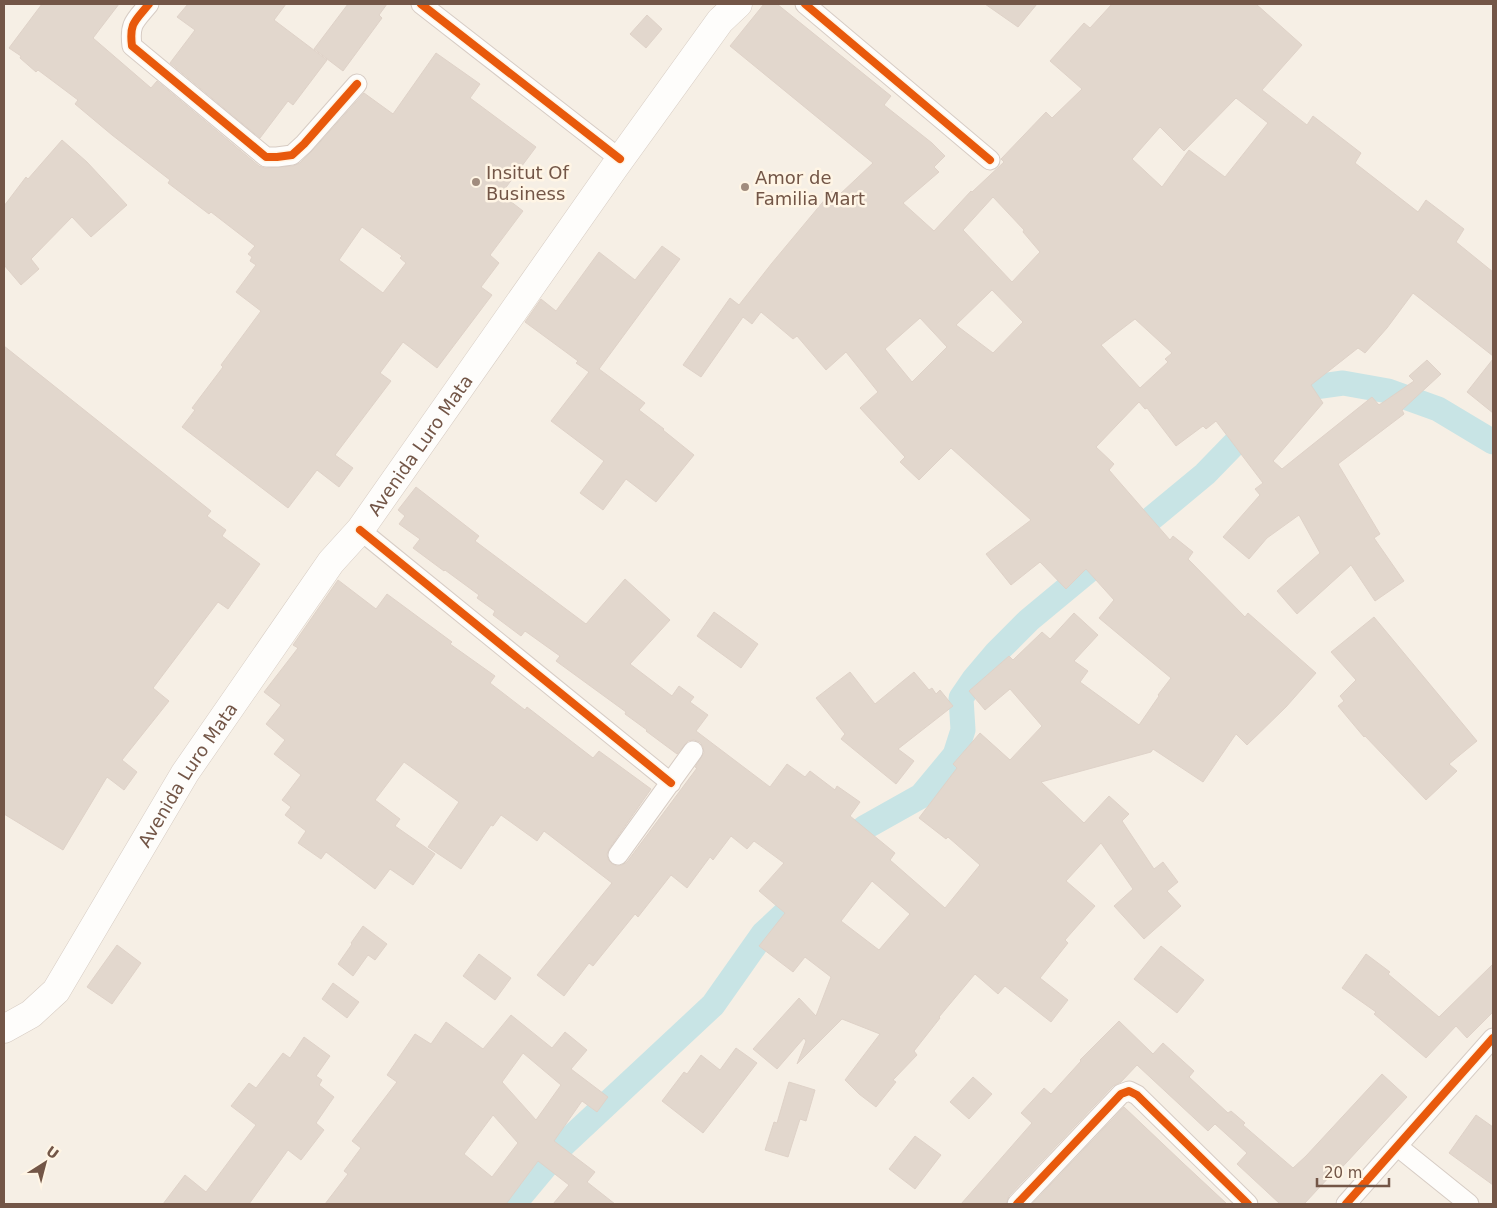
<svg xmlns="http://www.w3.org/2000/svg" width="1497" height="1208" viewBox="0 0 1497 1208" font-family="'DejaVu Sans',sans-serif">
<style>
.lines{fill:none;stroke-linecap:round;stroke-linejoin:round}
.canal{stroke:#c8e4e5;stroke-width:25}
.building{fill:#e2d7cd;stroke:#dfd2c8;fill-rule:evenodd}
.minor-casing{stroke:#d7ccc4;stroke-width:21}
.secondary-casing{stroke:#d6cbc2;stroke-width:29}
.minor{stroke:#fefdfb;stroke-width:19}
.secondary{stroke:#fefdfb;stroke-width:28}
.cycleway-casing{stroke:#fff5e5;stroke-width:11}
.cycleway{stroke:#e8590c;stroke-width:8}
.poi-dot{fill:#a18c7e;stroke:#fff5e5;stroke-width:2}
.labels{text-anchor:middle;dominant-baseline:central;stroke-width:5;stroke-linejoin:round;paint-order:stroke}
.poi-label{font-size:18px;fill:#735647;stroke:#fff5e5;text-anchor:start}
.street-label{font-size:18px;fill:#735647;stroke:#fff5e5}
</style>
<rect width="100%" height="100%" fill="#f6efe5"/>
<g class="lines">
<!-- canal -->
<path class="canal" d="M839,849L849,839L864,828L921,796L955,755L963,730L961,698L974,679L996,653L1029,620L1205,474L1240,438L1263,410L1293,390L1343,383L1388,391L1438,409L1493,442
M514,1204L564,1144L713,1005L763,934L794,905L806,887"/>
</g>
<!-- building -->
<path class="building" d="M42,4H119L93,38L151,88L157,81L259,166L265,168L293,166L300,163L312,151L364,93L393,114L436,53L480,84L470,98L536,147L501,194L523,211L490,255L499,263L481,287L492,295L437,368L403,342L380,373L391,381L335,455L353,468L339,487L317,470L288,508L182,427L195,410L192,408L223,367L221,365L261,311L236,292L256,265L250,261L252,257L248,254L255,246L211,212L209,214L168,183L170,180L112,135L75,104L78,100L38,70L36,72L20,58L21,56L9,48ZM362,227L402,256L400,258L406,263L383,293L339,260Z
M188,4H286L274,20L327,60L293,105L288,101L260,138L170,63L195,30L177,17Z
M348,4H387L379,15L382,18L343,71L314,49Z
M764,4H777L891,96L884,105L932,143L945,156L934,167L939,172L903,203L934,231L971,191L972,192L1004,162L1001,159L1046,112L1052,118L1082,89L1050,61L1084,23L1090,28L1112,4H1256L1302,45L1262,90L1307,125L1313,116L1361,153L1355,163L1418,212L1426,200L1464,229L1456,242L1493,272V356L1413,293L1387,328L1365,353L1358,348L1311,385L1323,403L1273,461L1282,469L1372,397L1379,405L1414,381L1409,376L1427,360L1441,374L1402,410L1404,414L1338,464L1380,534L1374,538L1404,581L1375,601L1351,565L1297,614L1277,591L1320,553L1299,515L1267,538L1249,559L1223,537L1260,495L1255,489L1263,483L1216,421L1206,429L1203,426L1176,446L1147,408L1145,409L1139,402L1096,447L1114,464L1109,470L1170,540L1173,536L1193,552L1188,559L1245,617L1248,613L1316,673L1286,707L1247,745L1236,734L1203,782L1153,749L1151,752L1041,782L1084,823L1109,796L1129,814L1122,821L1154,869L1163,862L1178,882L1167,891L1181,906L1144,939L1114,906L1133,889L1101,843L1066,881L1095,906L1065,940L1068,943L1040,978L1068,1000L1051,1022L1005,986L998,994L975,974L939,1017L940,1018L914,1051L917,1055L893,1080L896,1082L876,1107L859,1094L845,1080L880,1034L842,1019L797,1064L806,1041L804,1038L777,1069L753,1049L799,998L816,1016L831,977L805,957L793,972L759,946L785,913L759,891L784,863L754,841L747,849L731,836L713,860L710,857L687,888L671,875L638,917L635,914L593,966L589,963L564,996L537,975L612,883L544,831L537,841L501,815L493,826L491,825L461,869L428,847L459,802L404,762L375,800L400,819L395,826L435,854L413,885L390,869L375,889L326,852L321,859L298,843L306,831L285,815L291,807L282,800L301,775L274,754L285,740L266,724L281,705L264,692L298,648L293,645L338,580L376,609L387,594L452,642L450,644L495,676L490,683L525,710L527,707L593,758L599,751L651,789L609,849L607,854L608,859L612,864L617,866L622,865L627,862L697,768L695,767L704,753L703,747L700,742L694,740L688,741L677,754L646,731L647,730L625,714L626,712L556,661L560,656L525,631L521,636L493,615L495,611L477,598L479,595L445,570L444,571L413,548L420,539L399,524L405,516L398,510L416,487L479,536L475,541L586,624L625,579L670,620L630,664L672,696L679,686L694,697L690,702L708,715L696,731L770,787L787,764L805,777L810,771L835,790L837,786L860,802L850,816L895,853L890,860L945,908L980,865L948,837L946,839L919,818L957,768L953,764L980,733L1010,760L1042,726L1010,689L985,710L969,691L1009,656L1013,660L1042,632L1050,639L1074,613L1098,635L1074,661L1088,671L1080,682L1139,725L1159,696L1158,695L1171,678L1099,618L1114,600L1086,569L1066,589L1040,562L1011,585L986,554L1031,520L951,448L919,480L900,462L905,457L860,408L878,392L846,352L826,370L797,336L793,339L761,312L752,324L743,317L701,377L683,365L730,298L739,305L772,263L832,191L838,196L873,163L730,46ZM1236,98L1268,123L1225,177L1189,150L1162,187L1132,159L1160,127L1184,151ZM993,197L1024,230L1023,232L1040,252L1012,282L963,230ZM992,290L1023,322L993,353L956,325ZM920,318L947,347L912,382L885,349ZM1135,319L1172,353L1165,359L1168,362L1140,388L1101,345ZM872,881L910,914L879,950L841,921Z
M985,4H1037L1018,27Z
M647,15L662,29L646,48L630,34Z
M62,140L87,162L127,205L91,237L72,217L31,259L39,269L21,285L4,265V206L26,177L28,179Z
M662,246L680,259L599,369L645,403L639,410L664,429L663,430L694,455L656,502L626,479L603,510L580,493L604,461L551,421L589,372L576,363L578,361L525,322L541,299L556,311L599,252L635,280Z
M4,346L211,511L207,516L226,530L222,536L260,564L228,609L218,602L153,688L169,701L122,760L137,772L124,790L107,777L63,850L4,814Z
M1493,359V413L1467,392Z
M714,612L758,644L741,668L697,636Z
M1374,617L1477,741L1449,764L1457,771L1426,800L1365,736L1364,737L1338,706L1344,701L1340,696L1356,680L1331,652Z
M850,672L875,704L914,672L929,690L932,688L936,694L940,690L953,706L898,749L914,761L896,784L841,739L845,734L816,698Z
M363,926L387,944L375,960L368,955L353,976L338,964L352,944L351,943Z
M117,945L141,963L112,1004L87,987Z
M1161,946L1204,980L1177,1013L1134,979Z
M479,954L511,978L495,1000L463,976Z
M1366,954L1390,972L1388,974L1439,1017L1493,964V1012L1467,1038L1456,1026L1426,1058L1374,1014L1376,1012L1342,988Z
M333,983L359,1002L347,1018L322,999Z
M511,1015L552,1048L565,1032L587,1050L571,1069L608,1097L597,1112L582,1101L554,1141L595,1172L587,1182L615,1204H553L569,1185L538,1161L506,1204H325L348,1174L344,1171L361,1148L352,1141L397,1082L387,1075L415,1034L431,1044L446,1022L483,1049ZM523,1053L561,1085L536,1120L502,1082ZM493,1115L518,1143L492,1177L464,1154Z
M1119,1021L1153,1054L1163,1043L1194,1071L1189,1077L1228,1113L1231,1111L1245,1123L1243,1125L1293,1168L1306,1156L1382,1074L1407,1097L1334,1176L1332,1174L1304,1204H1280L1237,1164L1247,1153L1215,1124L1208,1131L1137,1065L1121,1082L1113,1086L1009,1196L1006,1204H961L1032,1123L1021,1113L1044,1088L1051,1094L1081,1061L1080,1060Z
M304,1037L330,1056L316,1076L322,1080L319,1085L334,1097L316,1123L324,1130L301,1160L288,1150L249,1204H163L185,1175L206,1192L256,1125L231,1106L249,1083L256,1088L283,1053L290,1058Z
M736,1048L757,1063L703,1133L662,1101L684,1072L687,1074L701,1055L720,1070Z
M973,1077L992,1094L969,1119L950,1102Z
M789,1082L815,1090L806,1121L800,1119L788,1157L765,1150L774,1122L777,1123Z
M1124,1107L1183,1163L1227,1204H1032Z
M1476,1115L1493,1127V1185L1449,1153Z
M915,1136L941,1155L915,1189L889,1169Z"/>
<g class="lines">
<!-- minor casing -->
<g class="minor-casing">
<path id="minor" d="M149,4C135,21 129,23 132,46L266,157H277L292,155L304,144L357,84
M421,4L620,159
M805,4L990,160
M360,530L671,783
M618,855L693,751
M1397,1146L1469,1204
M1017,1204L1121,1094L1129,1091L1137,1095L1248,1204
M1346,1204L1493,1038"/>
</g>
<!-- secondary casing -->
<g class="secondary-casing">
<g id="secondary">
<path id="s1" d="M4,1029L31,1014L56,991L185,773L331,562L360,530L614,168L720,21L738,4"/>
</g>
</g>
<!-- minor -->
<use href="#minor" class="minor"/>
<!-- secondary -->
<use href="#secondary" class="secondary"/>
<!-- cycleway casing -->
<g class="cycleway-casing">
<path id="cycleway" d="M149,4C135,21 129,23 132,46L266,157H277L292,155L304,144L357,84
M421,4L620,159
M805,4L990,160
M360,530L671,783
M1017,1204L1121,1094L1129,1091L1137,1095L1248,1204
M1346,1204L1493,1038"/>
</g>
<!-- cycleway -->
<use href="#cycleway" class="cycleway"/>
</g>
<!-- markers -->
<g class="poi-dot">
<circle cx="476" cy="182" r="5"/>
<circle cx="745" cy="187" r="5"/>
</g>
<g class="labels">
<!-- poi labels -->
<g class="poi-label">
<text x="486" y="172">Insitut Of<tspan x="486" dy="21">Business</tspan></text>
<text x="755" y="177">Amor de<tspan x="755" dy="21">Familia Mart</tspan></text>
</g>
<!-- street labels -->
<g class="street-label">
<text stroke="none"><textPath href="#s1" startOffset="722">Avenida Luro Mata</textPath></text>
<text stroke="none"><textPath href="#s1" startOffset="318">Avenida Luro Mata</textPath></text>
</g>
</g>
<!-- border -->
<rect width="1497" height="1208" fill="none" stroke="#735647" stroke-width="10"/>
<!-- north arrow -->
<g transform="translate(45 1163) rotate(36)" stroke="#fff5e5" stroke-width="4" paint-order="stroke">
<path d="M0-4L9 19L0 12L-9 19Z" fill="#735647"/>
<text y="-8" font-size="14" font-weight="bold" text-anchor="middle" fill="#735647">U</text>
</g>
<!-- scale -->
<path d="M1317 1178v8h72v-8" fill="none" stroke="#735647" stroke-width="2.5"/>
<text x="1324" y="1178" font-size="15" fill="#735647" stroke="#fff5e5" stroke-width="4" paint-order="stroke">20 m</text>
</svg>
